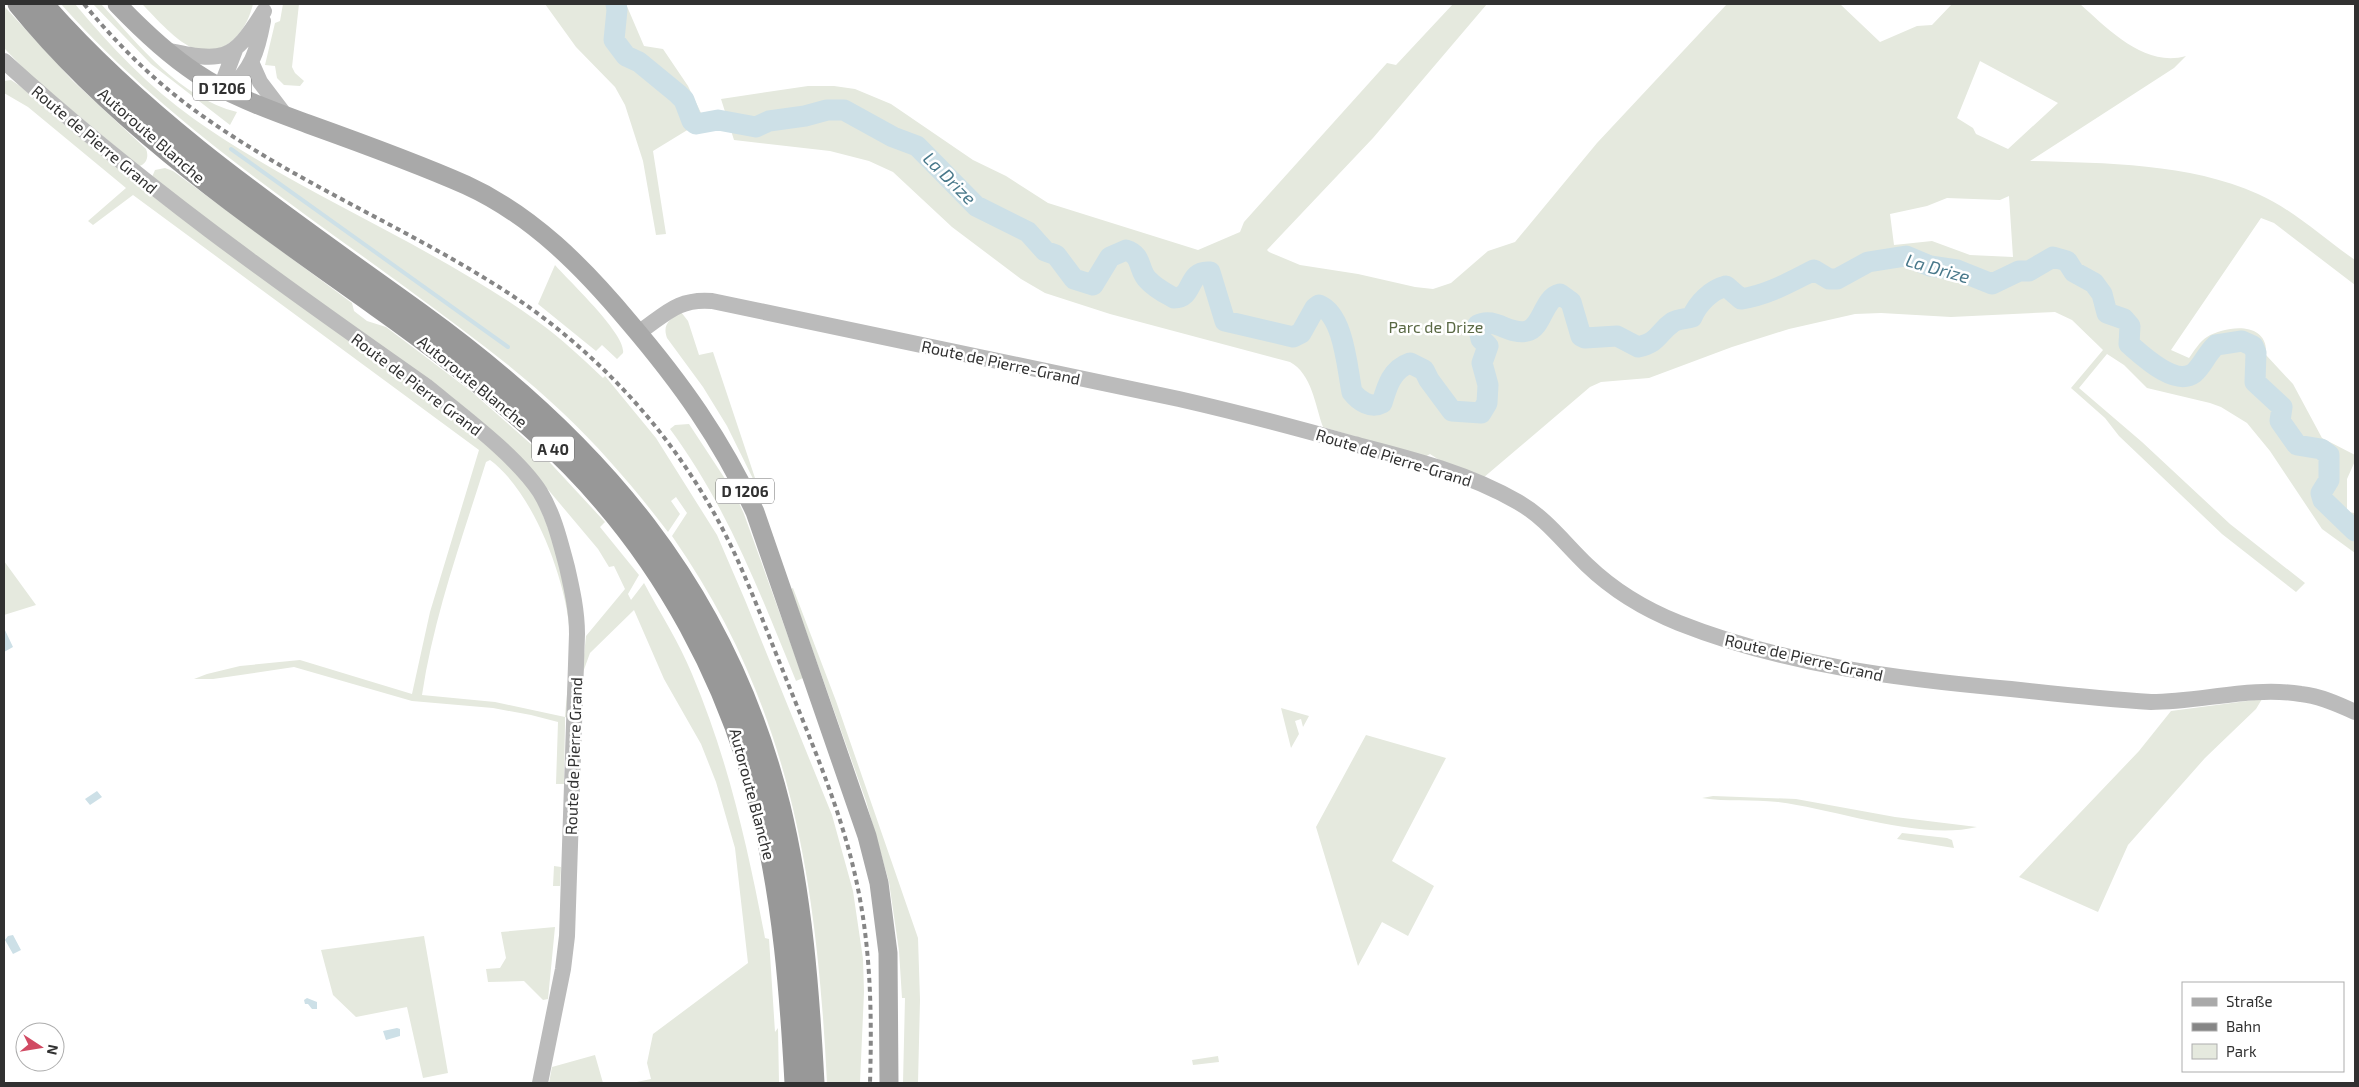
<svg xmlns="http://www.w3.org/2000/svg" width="2359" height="1087" viewBox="0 0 2359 1087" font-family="'Exo 2',sans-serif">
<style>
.green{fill:#e5e9de;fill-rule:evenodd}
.water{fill:#cde0e7}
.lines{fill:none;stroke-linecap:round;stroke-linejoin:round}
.stream{stroke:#cde0e7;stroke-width:4}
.river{stroke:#cde0e7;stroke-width:21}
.secondary{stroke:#bbb;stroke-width:16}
.primary{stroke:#a9a9a9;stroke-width:19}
.highway{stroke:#989898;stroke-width:21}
.rail{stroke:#868686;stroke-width:4;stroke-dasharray:5 4;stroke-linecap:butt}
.labels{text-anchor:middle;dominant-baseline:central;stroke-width:5;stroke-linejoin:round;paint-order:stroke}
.shield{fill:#fff;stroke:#6f6f6f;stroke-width:1}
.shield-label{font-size:15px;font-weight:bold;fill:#313131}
.street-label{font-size:16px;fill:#313131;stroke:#fff}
.park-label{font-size:16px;fill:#596843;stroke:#fff}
.water-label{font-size:18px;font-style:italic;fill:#48788a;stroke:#fff}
</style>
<rect width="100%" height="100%" fill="#fff"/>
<!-- green -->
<path class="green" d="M61,4H75C110,46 149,87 194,119C303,196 429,243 537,321C561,338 582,358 603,378L605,376L656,438L717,535L745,600L832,815L853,891L863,959L864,992L860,1083H827C817,882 791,706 672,536L687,513L676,497L671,501L680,514L668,532C636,490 602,450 563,413C515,367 459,327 405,287C285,199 160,116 61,4Z
M93,4H101C139,45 180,98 237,112L230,125L151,64Z
M142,4H253C247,30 227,57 196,49C178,44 155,17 142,4Z
M283,4H299L292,67L295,73L304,81L300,86L284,85L277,78L275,66L265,65L275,23L280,21Z
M545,4H626L644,46L663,49L688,86L702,115L716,113L719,128L689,129L653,151L666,234L656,235L643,161L625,105L615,87L576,47Z
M1453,4H1487L1373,138L1267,250L1269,252L1300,265L1358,274L1415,287L1433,289L1451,283L1488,251L1515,242L1597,143L1727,4H1840L1880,42L1917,26L1932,25L1952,4H2080C2108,29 2145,68 2186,56L2174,68L2030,161C2103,163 2189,163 2258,194C2294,210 2323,238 2355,260V285L2274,223L2261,218L2171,350L2189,358C2194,351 2200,341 2207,337C2227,325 2269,321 2266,355L2293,384L2322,438L2355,455V461L2347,479V512L2355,513V553L2322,529L2270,451L2247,423L2221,407L2210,403L2147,388L2124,365L2107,354L2079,388L2142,442L2230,524L2305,583L2296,592L2222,534L2119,436L2105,418L2071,388L2103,350L2072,320L2055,312L1951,317L1881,313L1855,314L1789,329L1732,347L1649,378L1601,382L1590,387L1483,478L1444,463L1430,454L1425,457L1323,427C1315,405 1312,374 1290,362L1110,314L1045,293L1021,279L952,227L893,172L869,161L830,151L734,140L721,99L808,86H834L855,89L891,104L973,160L1006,176L1048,203L1198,250L1240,232L1244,222L1387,63L1396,65ZM1980,61L2058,103L2008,149L1976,134L1973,128L1957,118ZM2009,196L2013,257L1970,255L1932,241L1894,245L1890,214L1927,206L1947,198L2000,200Z
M4,6L73,81L146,149C149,156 147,164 139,166L32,77L4,48Z
M11,80L20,86L66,126L152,196L420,390L479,436L521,478L538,502L556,549L571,621L568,718L565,717V724L564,784H556L558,722L531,715L493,708L412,701L294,667L213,679H194L207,674L240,666L300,660L412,694L430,612L479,450L133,195L93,225L88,221L126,188L28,107L4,93V81ZM490,460C534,492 568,584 570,637C571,663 567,690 565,717L495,702L422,695C434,615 462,539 486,462Z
M165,168L173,171L352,303L354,311L367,321L386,327L472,392L541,453L605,522L600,527L639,575L628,594L631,600L644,583C660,613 679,642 692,674C728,759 748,848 765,938L769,939L775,1032L778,1028L779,1083H632L651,1079L647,1063L653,1034L748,963L735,848L716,782L701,744L664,679L634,610L590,653L582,675L586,636L625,589L614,566L609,567L598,549L540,480L156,183L152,177L155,170Z
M555,265C568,280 627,335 623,353L617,359L602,345L596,351L538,304Z
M681,312L688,321L699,355L713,352L760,493L727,426L703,387L667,338C662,324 670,319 681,312Z
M689,424L735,494L744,514L803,678L796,681C760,593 727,506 670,429L675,425Z
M4,561L36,605L4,615Z
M793,588L836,701L918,938L920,1000L918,1083H903L905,998H902L899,951L889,882L866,801L791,589Z
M2262,699L2256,709L2205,758L2128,845L2098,912L2019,877L2139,751L2171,711Z
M1281,708L1309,716L1303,727L1301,719L1295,721L1299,734L1291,748Z
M1366,735L1446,758L1392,861L1434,886L1408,936L1382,922L1358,966L1316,827Z
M1713,796L1796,799L1895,817L1977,827C1920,841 1836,809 1778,802C1752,799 1727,802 1702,798Z
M1902,833L1947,838L1952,840L1954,848L1897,839Z
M554,866L561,867L560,886H553Z
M555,927L548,999L543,1000L524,981L488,982L486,969L500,968L506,958L501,932Z
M424,936L448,1073L423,1078L407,1007L356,1017L333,995L321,950Z
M595,1055L603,1083H549L552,1067Z
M1218,1056L1219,1062L1193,1065L1192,1060Z"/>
<!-- water -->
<path class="water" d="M4,628L13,647L4,652Z
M97,791L102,797L90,805L85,799Z
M13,935L21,950L13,954L5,940L8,936Z
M307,998L317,1002V1009H312L308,1004H305L304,1000Z
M397,1028L400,1029V1036L386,1040L383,1031Z"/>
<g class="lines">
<!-- stream -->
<path class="stream" d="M231,149L508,347"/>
<!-- river -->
<path class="river" d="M616,4L617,10L614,40L626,56L639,62L678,94L684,100L692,121L696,124L718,120L756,127L769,121L805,116L827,110H844L893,137L917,146L976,206L1028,232L1045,251L1056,255L1074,279L1093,285L1110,257L1126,250C1143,255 1138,271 1148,280C1155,288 1165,293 1174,298C1195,298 1186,270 1210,272L1225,321L1293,337L1301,333L1315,308L1319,305C1344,315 1347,368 1352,392C1359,401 1371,409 1382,403C1387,386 1392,369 1410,363L1424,370L1429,380L1452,411L1481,413L1487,403L1488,385L1482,363L1488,346L1481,339L1478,325C1494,316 1510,336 1527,331C1543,327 1543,298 1560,294L1571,302L1581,336L1585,338L1617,336L1638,347C1660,342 1657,333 1673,322C1678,319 1686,319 1692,317C1698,303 1711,290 1726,286L1741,299C1768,295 1790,282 1814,270L1829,279H1837L1868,262L1906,256L1930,266L1957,270L1992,284L2019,271H2029L2053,257L2067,261L2074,272L2094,283L2102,294L2107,313L2124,319L2130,326L2129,344C2143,356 2175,387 2194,373C2203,365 2207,353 2216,345L2242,341L2253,346L2256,353L2255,382L2282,407L2280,421L2297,445L2321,449L2329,455V480L2321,493L2323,500L2355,531"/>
<!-- secondary -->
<path class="secondary" d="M165,50C223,62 232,63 264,11
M4,61C137,182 279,283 426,386C460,414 517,456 540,492C554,515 560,541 567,567C572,589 577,611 577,634L567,936L563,969L540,1083
M252,64L260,82L285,115
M221,87L235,50
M228,91C252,68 257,53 263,21
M638,333C665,315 677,298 712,301L1179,399C1236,412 1293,427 1350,443C1408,458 1466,472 1518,502C1546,518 1564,543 1587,565C1614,591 1644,609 1679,623C1785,665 1898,679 2011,689C2057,694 2104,699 2151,702C2201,702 2251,686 2301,694C2320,696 2338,704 2355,712"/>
<!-- primary -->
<path class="primary" d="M117,4C141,29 167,54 196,73C230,96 270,110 308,124C361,143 414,162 466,185C532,215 583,267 629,322C681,383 721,439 755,512L867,836L879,883L888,953L889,1083"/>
<!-- highway -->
<path class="highway" d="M18,4C117,126 249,215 376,306C444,354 512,406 571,466C664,561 730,683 761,812C783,901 790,992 795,1083
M43,4C152,128 288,218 421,314C598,442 726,589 780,806C802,897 809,990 814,1083"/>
<!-- rail -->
<path class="rail" d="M84,4C117,44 154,81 197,112C291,180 401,225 499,287C600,351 682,442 733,550C752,591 768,634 785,676C812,744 842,812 857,884C871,950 872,1016 870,1083"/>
</g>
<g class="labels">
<!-- shield labels -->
<g class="shield">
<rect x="193" y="75.5" width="58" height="25" rx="4"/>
<rect x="532" y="436.5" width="42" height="25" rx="4"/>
<rect x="716" y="478.5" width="58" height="25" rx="4"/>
</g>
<g class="shield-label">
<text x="222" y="88">D 1206</text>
<text x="553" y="449">A 40</text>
<text x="745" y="491">D 1206</text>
</g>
<!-- street labels -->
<g class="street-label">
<text transform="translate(152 135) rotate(41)">Autoroute Blanche</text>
<text transform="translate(95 139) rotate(40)">Route de Pierre Grand</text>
<text transform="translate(1001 362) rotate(12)">Route de Pierre-Grand</text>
<text transform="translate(473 381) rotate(39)">Autoroute Blanche</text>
<text transform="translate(417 384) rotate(37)">Route de Pierre Grand</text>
<text transform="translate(1394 457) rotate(17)">Route de Pierre-Grand</text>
<text transform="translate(1804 657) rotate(13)">Route de Pierre-Grand</text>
<text transform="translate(573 756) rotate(-88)">Route de Pierre Grand</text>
<text transform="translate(753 794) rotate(75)">Autoroute Blanche</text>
</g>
<!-- park labels -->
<g class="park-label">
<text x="1436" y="326">Parc de Drize</text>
</g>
<!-- water labels -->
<g class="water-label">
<text transform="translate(950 178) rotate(45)">La Drize</text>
<text transform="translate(1938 268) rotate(16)">La Drize</text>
</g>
</g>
<!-- border -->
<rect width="2359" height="1087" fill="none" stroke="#313131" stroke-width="10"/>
<!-- legend -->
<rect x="2182" y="982" width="162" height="90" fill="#ffffff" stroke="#adadad"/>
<rect x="2192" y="998" width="25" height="8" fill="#a9a9a9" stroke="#adadad"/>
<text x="2226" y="1007" font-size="15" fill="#313131">Straße</text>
<rect x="2192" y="1023" width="25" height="8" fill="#868686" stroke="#adadad"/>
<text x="2226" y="1032" font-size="15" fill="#313131">Bahn</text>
<rect x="2192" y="1044" width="25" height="15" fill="#e5e9de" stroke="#adadad"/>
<text x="2226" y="1057" font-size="15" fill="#313131">Park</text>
<!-- north arrow -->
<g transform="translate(40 1047) rotate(102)"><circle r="24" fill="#ffffff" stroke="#adadad"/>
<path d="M0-4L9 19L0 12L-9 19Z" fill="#d14a63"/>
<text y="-8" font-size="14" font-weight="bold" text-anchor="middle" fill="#313131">N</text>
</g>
</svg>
